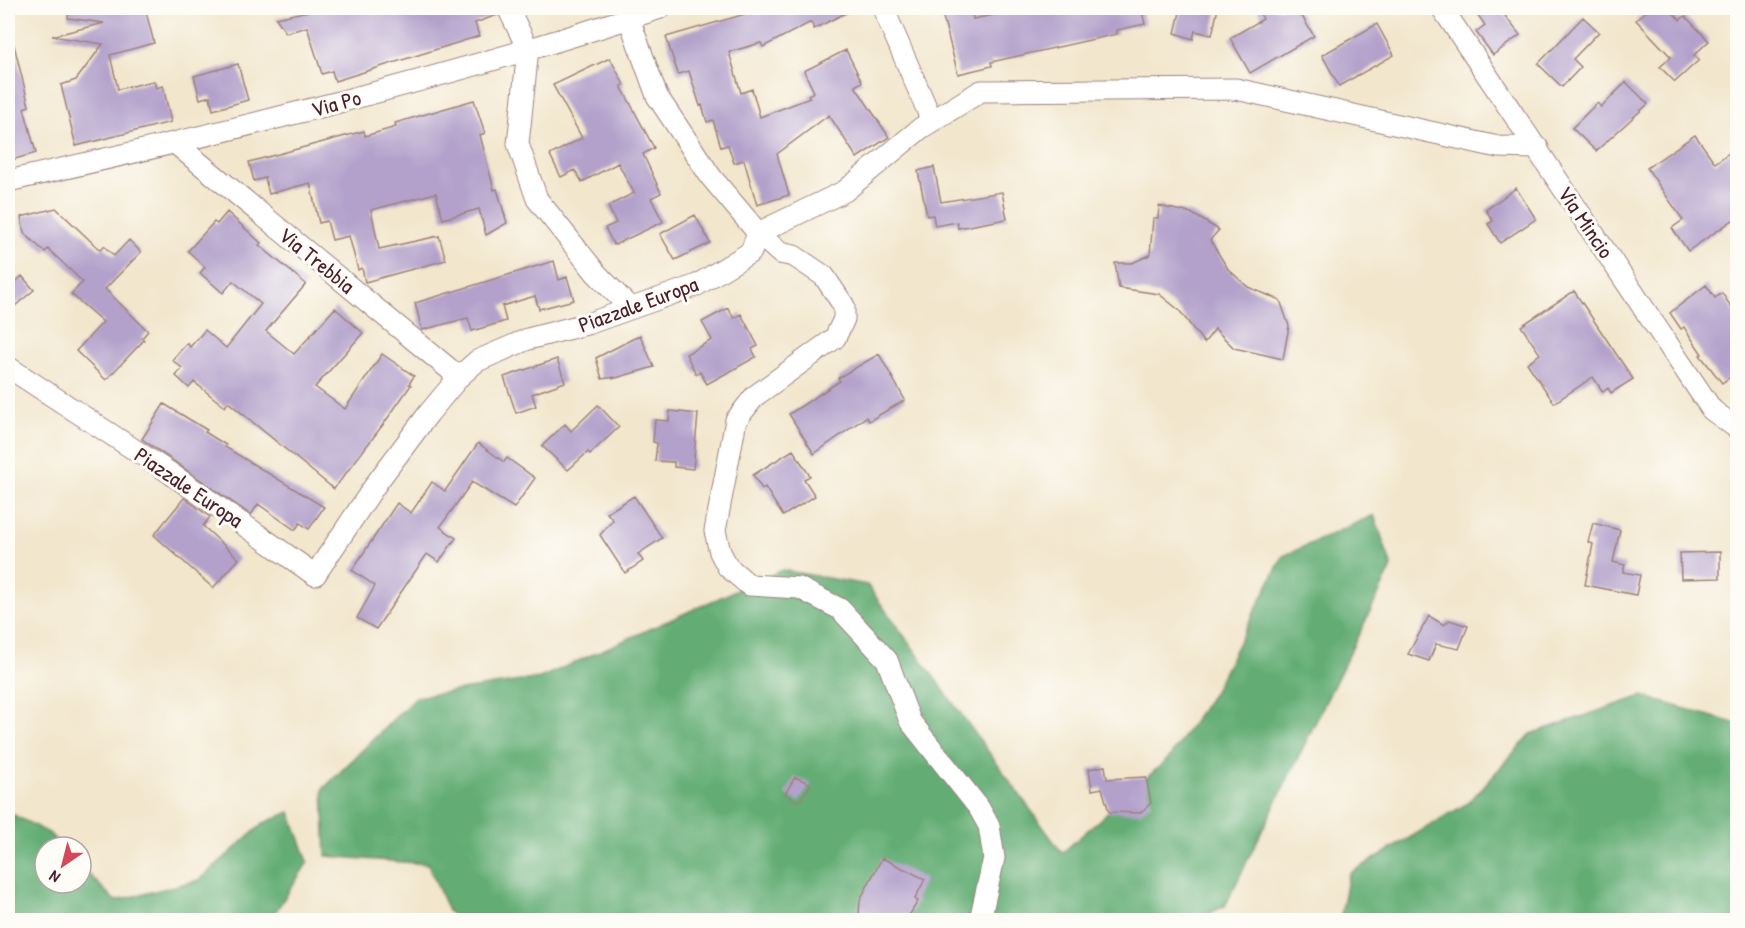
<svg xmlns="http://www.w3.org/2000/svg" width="1745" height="928" viewBox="0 0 1745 928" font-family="'Patrick Hand',sans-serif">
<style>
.forest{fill:#64ad75;stroke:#576650;stroke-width:1.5}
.building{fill:#b3a1cb}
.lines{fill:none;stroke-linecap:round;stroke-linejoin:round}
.street-casing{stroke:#9e827c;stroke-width:23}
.street{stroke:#fff;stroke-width:21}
.labels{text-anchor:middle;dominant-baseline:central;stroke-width:6;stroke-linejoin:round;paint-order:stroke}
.street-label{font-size:22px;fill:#4a1f2b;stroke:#fdfcf7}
</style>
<rect width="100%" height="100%" fill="#fdfcf7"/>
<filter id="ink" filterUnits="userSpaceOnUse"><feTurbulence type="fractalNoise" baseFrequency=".0167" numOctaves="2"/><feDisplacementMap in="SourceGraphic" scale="12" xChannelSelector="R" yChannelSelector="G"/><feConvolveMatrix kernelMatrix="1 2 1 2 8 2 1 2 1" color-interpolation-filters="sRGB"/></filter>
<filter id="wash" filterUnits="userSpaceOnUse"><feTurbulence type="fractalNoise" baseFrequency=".008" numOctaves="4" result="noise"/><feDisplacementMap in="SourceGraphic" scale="24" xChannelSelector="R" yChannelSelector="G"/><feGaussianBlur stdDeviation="1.35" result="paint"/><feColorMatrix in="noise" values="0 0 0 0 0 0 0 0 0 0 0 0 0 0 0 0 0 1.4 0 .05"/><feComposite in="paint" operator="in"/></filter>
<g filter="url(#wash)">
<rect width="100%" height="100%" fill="#f2e6cc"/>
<!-- forest -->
<path class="forest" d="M1374,515L1392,567L1225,906L1196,920H459L448,911L428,864L326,856L323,789L416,697L540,678L782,570L867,585L1062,853L1169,758L1213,693L1283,556Z
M1642,696L1737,724V920H1340L1349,874L1468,803L1531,734Z
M8,812L49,833L62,847H45V883H81V866L115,901L199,880L264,823L290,812L308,862L270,920H8Z"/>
<g id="blocks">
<!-- building -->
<path class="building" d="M69,8H145L154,43L110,55L118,89L154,81L156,88L163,86L171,122L76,146L61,85L76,80L103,44L52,36L104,23L68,18Z
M322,8H495L497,15L475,23L479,36L335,81L332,71L322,74L307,27L286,33L276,18Z
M766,8H855L814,29L811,22L763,47L761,43L729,52L741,93L752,89L760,117L810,98L808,95L814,92L804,71L846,50L862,82L855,86L889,137L857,158L829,115L777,154L789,195L757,205L744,160L734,163L728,145L721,147L713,120L707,122L702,105L700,106L689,71L678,74L666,37Z
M971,8L973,19L1027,8H1141L1145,24L1117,30V34L991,62L992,66L958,74L942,13Z
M1181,8H1218L1212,35L1195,31L1193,39L1175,33Z
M1257,8H1297L1314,36L1250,73L1230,38L1263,19Z
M1473,8H1499L1520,35L1493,55L1476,32L1485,25Z
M1650,8H1668L1680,20L1685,16L1709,41L1694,55L1699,60L1675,82L1660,67L1671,57L1636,20Z
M1583,17L1599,32L1573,59L1581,67L1562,87L1538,64Z
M1377,24L1394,55L1339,86L1322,55Z
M14,45L29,106L24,108L36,153L8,161V46Z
M610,58L624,85L621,86L654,148L643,154L661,193L651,198L663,222L614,245L605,228L616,223L608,206L634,193L618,163L582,182L575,170L561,177L550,155L582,138L553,85Z
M238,64L248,100L213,110L210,96L200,99L194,76Z
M1626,82L1648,104L1596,151L1572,128L1597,103L1601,107Z
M474,100L485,133L480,135L494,190L497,189L507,223L486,235L479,209L443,219L436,193L371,210L379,249L439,236L446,260L365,282L362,268L358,270L349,236L332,240L327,221L319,223L310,183L269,194L265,178L254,181L249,162L364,131L365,136L396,127L395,123Z
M1695,135L1715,163L1737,147V217L1688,251L1672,228L1683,220L1647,168Z
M934,167L941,202L1002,192L1007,219L958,228L957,222L935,226L933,215L927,216L918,171Z
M1516,188L1536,219L1500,243L1488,224L1493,221L1486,210Z
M1159,206L1191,213L1219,230L1210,240L1228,269L1248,287L1280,300L1289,326L1283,359L1234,348L1215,329L1204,343L1179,310L1159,294L1119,288L1115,263H1132L1150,255L1153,218H1158Z
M56,208L100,250L104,246L114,256L129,240L141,252L105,289L148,331L142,338L144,340L106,380L76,351L103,322L71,294L83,282L48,249L45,252L24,233L21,217Z
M227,212L261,243L259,245L306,284L266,331L294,354L335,308L363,333L315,387L345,409L382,354L414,376L409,384L411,385L385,422L334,489L228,402L225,407L194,382L189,388L176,376L182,368L172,360L187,343L190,347L205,330L226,348L261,304L233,281L223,293L200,273L205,267L188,251L214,222L217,224Z
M695,215L710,243L675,260L660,234Z
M554,261L559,280L567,277L574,300L539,309L535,296L502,306L506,321L472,331L468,318L422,330L415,303Z
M22,276L34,290L15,306L8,297V289Z
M1706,285L1715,298L1722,293L1737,316V372L1722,383L1700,355L1702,354L1684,327L1681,329L1670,313Z
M1574,291L1633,379L1611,393L1608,388L1603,392L1593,377L1554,403L1527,363L1540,354L1521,326Z
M728,308L734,318L741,314L758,346L752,349L756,357L707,384L700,372L696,374L686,354L712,340L702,322Z
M640,335L654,367L612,379L615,377L602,379L596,358Z
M879,354L905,400L869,421L866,417L814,454L789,414L840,381L838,378Z
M557,359L565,382L532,394L536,406L516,413L504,377Z
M164,404L207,430L205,432L226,445L225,447L324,507L309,529L300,523L295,530L258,504L251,515L142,439Z
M598,405L619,427L590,454L588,452L568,470L542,446L565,424L571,431Z
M670,411L698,414L693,469L674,467V462L655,461L657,443L653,442L655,420L669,421Z
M478,443L504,462L507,458L535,478L514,508L472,482L440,527L456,538L439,562L427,554L376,629L357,618L375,586L352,570L383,524L397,503L411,513L432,482L445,491Z
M793,450L810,476L804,479L815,496L783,516L765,487L762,489L753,475Z
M634,496L662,538L638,554L643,561L625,573L600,535L613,520L607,513Z
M184,498L210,517L203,526L239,559L213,588L154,535Z
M1593,523L1620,530L1613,562L1625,565L1623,572L1640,575L1636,595L1585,585L1593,544L1588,542Z
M1720,552V578L1681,579L1680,553Z
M1429,616L1444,625L1449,620L1468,626L1459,649L1436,644L1429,661L1408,654Z
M1105,766L1107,779L1146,777L1151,803L1140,813L1109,812L1102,788L1092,790L1089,769Z
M795,777L811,784L799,802L785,794Z
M882,858L925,879L915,899L918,901L906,921H868L859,916L860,900Z"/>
</g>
</g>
<g filter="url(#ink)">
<use href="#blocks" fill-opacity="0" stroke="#9e827c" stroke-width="1.5"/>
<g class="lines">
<!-- street casing -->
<g class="street-casing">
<path id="street" d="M508,8L528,49L518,144L537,199L596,273L630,308
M883,8L932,121
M1442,8L1712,410L1738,429
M633,17L632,27L657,96L711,177L758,233L845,191L921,128L981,91L1236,89L1498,147L1538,148
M175,143L459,377
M8,181C227,132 447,79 660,8
M8,367L170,473L315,575L378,481L429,413L459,377L477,361L528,339L590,323L697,285L751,252L758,233L780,253L794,256L824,276L844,306V319L835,338L755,396L736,420L715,531L720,552L728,567L749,585L799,588L840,609L887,660L910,721L979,808L989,826L994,858L980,920"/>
</g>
<!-- street -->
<use href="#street" class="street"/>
</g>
</g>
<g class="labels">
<!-- street labels -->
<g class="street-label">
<text transform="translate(336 103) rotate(-15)">Via Po</text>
<text transform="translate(1586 222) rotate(56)">Via Mincio</text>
<text transform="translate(317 260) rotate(39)">Via Trebbia</text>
<text transform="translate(638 304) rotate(-20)">Piazzale Europa</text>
<text transform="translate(189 487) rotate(34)">Piazzale Europa</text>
</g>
</g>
<!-- margin -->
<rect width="1745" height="928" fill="none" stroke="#fdfcf7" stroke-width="30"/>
<!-- north arrow -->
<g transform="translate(63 865) rotate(215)"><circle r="28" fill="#fdfcf7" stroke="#b5a4a5" stroke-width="1.5"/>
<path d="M0-4.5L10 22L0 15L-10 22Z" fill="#d1495b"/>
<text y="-9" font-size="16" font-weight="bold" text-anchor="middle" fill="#4a1f2b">N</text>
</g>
</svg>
